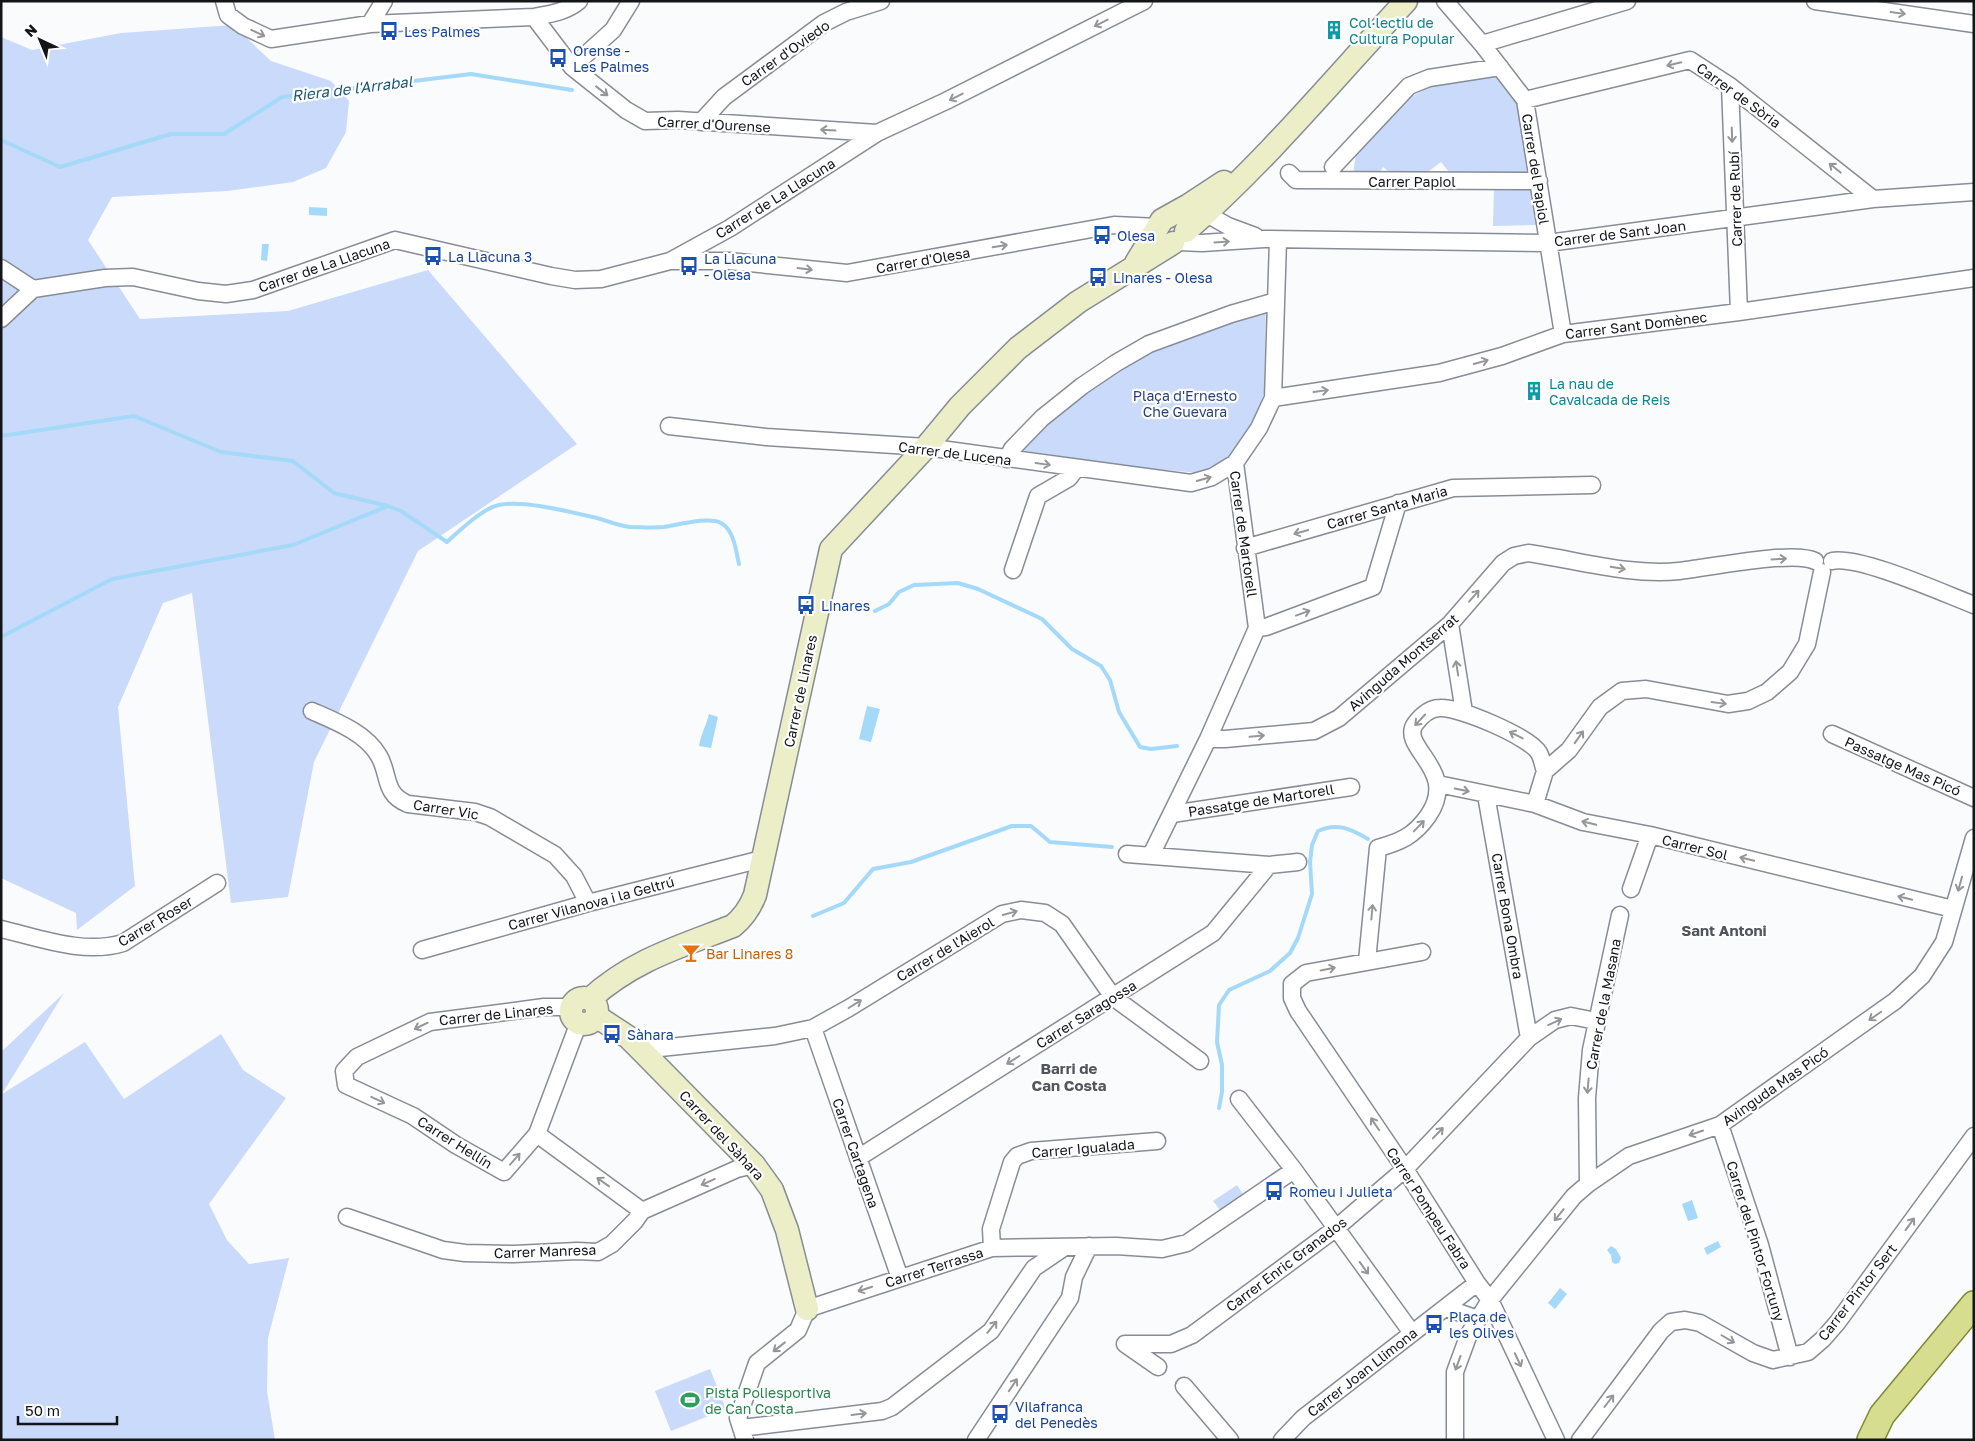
<svg xmlns="http://www.w3.org/2000/svg" width="1975" height="1441" viewBox="0 0 1975 1441" font-family="'Golos Text',sans-serif">
<style>
.green{fill:#cadafa}
.water{fill:#a5d9f9}
.lines{fill:none;stroke-linecap:round;stroke-linejoin:round}
.stream{stroke:#a5d9f9;stroke-width:4}
.street-casing{stroke:#878c96;stroke-width:19}
.secondary-casing{stroke:#878c96;stroke-width:25}
.primary-casing{stroke:#808834;stroke-width:28}
.street{stroke:#fff;stroke-width:16}
.secondary{stroke:#ebeec7;stroke-width:22}
.primary{stroke:#d6dd8e;stroke-width:25}
.oneway{stroke:#959698}
.labels{text-anchor:middle;dominant-baseline:central;stroke-width:4.5;stroke-linejoin:round;paint-order:stroke}
.culture-label{font-size:14px;fill:#0d838f;stroke:#fff;text-anchor:start}
.transit-label{font-size:14px;fill:#164399;stroke:#fff;text-anchor:start}
.street-label{font-size:14px;fill:#131519;stroke:#fff}
.park-label{font-size:14px;fill:#284179;stroke:#fff}
.food-label{font-size:14px;fill:#c56008;stroke:#fff;text-anchor:start}
.leisure-label{font-size:14px;fill:#27864d;stroke:#fff;text-anchor:start}
.water-label{font-size:15px;font-style:italic;fill:#195676;stroke:#fff}
.neighbourhood-label{font-size:15px;font-weight:bold;fill:#50555e;stroke:#fff}
</style>
<rect width="100%" height="100%" fill="#fafbfd"/>
<!-- green -->
<path class="green" d="M233,25L271,61L331,81L349,101L346,132L326,168L293,182L228,191L112,197L88,240L140,319L288,311L428,270L577,444L418,551L314,762L288,897L231,903L192,593L163,603L118,707L135,886L77,930L76,913L1,878V37L32,50L121,33Z
M1495,75L1518,105L1538,222L1537,225L1493,226L1494,187L1453,177L1441,162L1425,174L1394,176L1383,167L1378,176L1353,175L1356,153L1408,98L1439,83Z
M1266,303L1264,393L1257,415L1239,448L1231,456L1217,464L1198,473L1126,466L1012,449L1116,363Z
M64,993L2,1094L85,1042L124,1099L221,1034L243,1070L286,1098L209,1204L227,1240L249,1264L289,1258L268,1338L267,1391L275,1440H1V1052Z
M1237,1185L1243,1194L1220,1210L1213,1201Z
M710,1369L726,1409L671,1431L655,1391Z"/>
<!-- water -->
<path class="water" d="M309,207L327,208V216L309,215Z
M262,244H269L267,261L261,260Z
M867,706L880,709L871,742L859,739Z
M709,714L718,717L711,748L699,746C701,734 706,726 709,714Z
M1692,1200L1698,1218L1688,1221L1682,1204Z
M1718,1241L1721,1247L1707,1255L1704,1248Z
M1611,1246L1616,1249L1621,1258L1619,1263L1615,1264L1612,1262L1611,1255L1607,1250Z
M1560,1288L1567,1294L1555,1309L1548,1303Z"/>
<g class="lines">
<!-- stream -->
<path class="stream" d="M1,140L60,167L171,134H224L282,97L471,74L572,90
M1,436L134,416L221,452L293,461L334,493L388,506L401,511L447,542C459,531 483,508 499,505C525,500 570,512 597,518C607,521 619,526 630,527C641,527 653,528 664,527C678,525 709,516 721,523C734,530 736,551 739,564
M875,611L889,604L899,592L914,585L958,583L978,589L1042,619L1072,649L1101,666L1110,680L1119,712L1140,747L1151,749L1177,746
M1,637L112,579L293,545L388,506
M813,916L844,903L873,869L911,862L1012,826H1031L1050,842L1112,847
M1219,1108L1222,1092V1065L1217,1042L1219,1005L1229,990L1270,971L1290,953L1298,938L1312,894L1310,862L1312,845L1318,831C1337,822 1351,829 1368,839"/>
<!-- street casing -->
<g class="street-casing">
<path id="street" d="M224,1L228,15L243,26L271,39L370,24L534,17C550,14 566,12 579,1
M1445,1L1482,44L1525,100L1563,334
M1815,1L1974,24
M534,17L572,67L626,110L645,121L678,120L877,133
M370,24L384,1
M1482,44L1627,1
M572,67L613,30L631,1
M1730,86L1739,312
M1525,100L1690,60L1730,86L1873,199
M701,122L724,97L824,23L846,12L881,1
M1333,167L1409,86L1429,78L1500,67
M1289,173L1296,180L1539,181
M1196,208L1228,226L1255,236
M1179,242L1202,243L1264,239L1548,243L1873,199L1974,192
M672,261H729L847,273L1114,225L1159,227
M1,268L33,289
M33,289L105,278L133,277L198,291L226,294L253,290L395,240L551,276L575,280L601,279L670,261L730,228L877,133L946,101L1144,1
M1,319L33,289
M1273,398L1439,373L1502,356L1563,334L1739,312L1974,278
M669,426L766,437L926,447L1191,483L1212,477L1235,463
M1007,459L1012,449L1042,418L1082,386L1116,363L1149,344L1231,314L1276,301
M1245,548L1453,488L1592,485
M1832,561C1859,555 1945,594 1974,605
M1013,570L1038,496L1069,478L1076,469
M1450,624L1464,712
M1257,628L1266,627L1373,587L1398,503
M312,711C335,721 366,733 379,756C390,775 383,794 408,804L475,812L490,817L555,855L574,876L588,903
M1832,734L1974,798
M1208,739H1225L1314,731L1339,718L1450,624L1503,563L1514,556L1528,553C1577,560 1629,576 1679,571C1707,568 1794,550 1815,561
M1438,784L1535,804L1583,822L1650,835L1953,909
M1486,795L1529,1038
M1535,804L1545,771L1569,750L1600,707L1622,691L1646,689L1728,704L1748,701L1767,692L1790,672L1807,644L1822,572
M1172,814L1351,787
M1127,854L1269,865L1298,862
M1151,855L1208,739L1257,628L1235,463L1259,428L1273,398L1278,240
M1631,889L1650,835
M1,929C40,938 84,955 123,943L217,883
M422,950L588,903L762,859
M1422,952L1306,973L1292,984V998L1298,1011L1405,1169L1477,1283L1490,1300L1556,1440
M1367,961L1378,848C1400,842 1414,836 1428,816C1460,770 1399,748 1415,724C1421,716 1430,708 1440,708C1459,707 1530,737 1539,753C1542,758 1543,766 1545,771
M572,1007H544L430,1022L357,1057L344,1071L346,1085L413,1116L456,1145L504,1172L537,1134L579,1022
M813,1028L900,1278
M641,1050L775,1036L813,1028L849,1008L1002,914L1021,910L1045,913L1062,924L1113,997L1200,1061
M1239,1099L1294,1170L1412,1333
M1720,1125L1760,1245L1790,1357
M537,1134L642,1211
M858,1158L1213,933L1269,865
M1588,1184L1587,1098L1591,1050L1620,915
M347,1217L443,1250L465,1253L514,1254L577,1251L598,1252L612,1244L635,1221L642,1211L737,1169L754,1165
M992,1248L991,1229L1012,1162L1017,1156L1031,1151L1157,1141
M1446,1308L1478,1319
M1158,1367L1125,1344H1171L1192,1335L1335,1229L1405,1169L1529,1038L1555,1020L1571,1016L1596,1021
M1184,1386L1230,1440
M741,1428L882,1411L892,1407L991,1331L1034,1268L1065,1247
M745,1440L738,1418L757,1363L798,1330L807,1309L992,1248L1116,1246L1162,1249L1187,1243L1294,1170
M976,1440L1070,1298L1074,1277L1089,1246
M1282,1440L1303,1418L1477,1283
M1455,1440V1372L1469,1334L1490,1300L1574,1196L1588,1184L1629,1156L1720,1125L1895,1001L1922,976L1944,942L1974,838
M1580,1440L1661,1331L1671,1322L1685,1320L1700,1323L1753,1353L1773,1360L1808,1352L1823,1339L1837,1323L1974,1136"/>
</g>
<!-- secondary casing -->
<g class="secondary-casing">
<path id="secondary" d="M1186,231C1266,161 1334,79 1406,1
M1136,263L1162,220L1189,205L1224,182
M571 1011a13 13 0 1 1 26 0a13 13 0 1 1-26 0Z
M590,999C633,960 679,947 733,926C744,917 750,908 755,895L831,549L926,447L960,406L1018,348L1078,302L1173,243
M596,1016L628,1037L641,1050L754,1165L772,1190L787,1230L807,1309"/>
</g>
<!-- primary casing -->
<g class="primary-casing">
<path id="primary" d="M1870,1440L1882,1415L1974,1304"/>
</g>
<!-- street -->
<use href="#street" class="street"/>
<!-- secondary -->
<use href="#secondary" class="secondary"/>
<!-- primary -->
<use href="#primary" class="primary"/>
</g>
<!-- one-way arrows -->
<defs><path id="oneway-shaft" d="M-6 0H5M1.5-3L5.5 0L1.5 3" fill="none" stroke-width="1.6" stroke-linecap="round" stroke-linejoin="round" transform="scale(1.25)"/></defs>
<g class="oneway">
<use href="#oneway-shaft" transform="translate(1898 13) rotate(8)"/>
<use href="#oneway-shaft" transform="translate(1101 23) rotate(153)"/>
<use href="#oneway-shaft" transform="translate(258 33) rotate(25)"/>
<use href="#oneway-shaft" transform="translate(1674 64) rotate(166)"/>
<use href="#oneway-shaft" transform="translate(602 91) rotate(38)"/>
<use href="#oneway-shaft" transform="translate(956 97) rotate(153)"/>
<use href="#oneway-shaft" transform="translate(828 130) rotate(-177)"/>
<use href="#oneway-shaft" transform="translate(1732 135) rotate(88)"/>
<use href="#oneway-shaft" transform="translate(1835 168) rotate(-141)"/>
<use href="#oneway-shaft" transform="translate(1222 242) rotate(-4)"/>
<use href="#oneway-shaft" transform="translate(1000 246) rotate(-10)"/>
<use href="#oneway-shaft" transform="translate(805 269) rotate(7)"/>
<use href="#oneway-shaft" transform="translate(1481 362) rotate(-15)"/>
<use href="#oneway-shaft" transform="translate(1321 391) rotate(-8)"/>
<use href="#oneway-shaft" transform="translate(1043 464) rotate(8)"/>
<use href="#oneway-shaft" transform="translate(1204 479) rotate(-16)"/>
<use href="#oneway-shaft" transform="translate(1301 532) rotate(164)"/>
<use href="#oneway-shaft" transform="translate(1779 559) rotate(-3)"/>
<use href="#oneway-shaft" transform="translate(1618 568) rotate(10)"/>
<use href="#oneway-shaft" transform="translate(1474 596) rotate(-49)"/>
<use href="#oneway-shaft" transform="translate(1303 613) rotate(-20)"/>
<use href="#oneway-shaft" transform="translate(1457 668) rotate(-99)"/>
<use href="#oneway-shaft" transform="translate(1719 703) rotate(8)"/>
<use href="#oneway-shaft" transform="translate(1420 720) rotate(133)"/>
<use href="#oneway-shaft" transform="translate(1516 735) rotate(-153)"/>
<use href="#oneway-shaft" transform="translate(1257 736) rotate(-5)"/>
<use href="#oneway-shaft" transform="translate(1579 737) rotate(-55)"/>
<use href="#oneway-shaft" transform="translate(1462 790) rotate(12)"/>
<use href="#oneway-shaft" transform="translate(1589 823) rotate(-167)"/>
<use href="#oneway-shaft" transform="translate(1419 826) rotate(-46)"/>
<use href="#oneway-shaft" transform="translate(1747 859) rotate(-166)"/>
<use href="#oneway-shaft" transform="translate(1960 884) rotate(106)"/>
<use href="#oneway-shaft" transform="translate(1905 898) rotate(-166)"/>
<use href="#oneway-shaft" transform="translate(1372 912) rotate(-85)"/>
<use href="#oneway-shaft" transform="translate(1010 913) rotate(-15)"/>
<use href="#oneway-shaft" transform="translate(1328 969) rotate(-11)"/>
<use href="#oneway-shaft" transform="translate(855 1004) rotate(-32)"/>
<use href="#oneway-shaft" transform="translate(1875 1016) rotate(145)"/>
<use href="#oneway-shaft" transform="translate(1555 1022) rotate(-25)"/>
<use href="#oneway-shaft" transform="translate(421 1026) rotate(154)"/>
<use href="#oneway-shaft" transform="translate(1013 1060) rotate(148)"/>
<use href="#oneway-shaft" transform="translate(1588 1086) rotate(95)"/>
<use href="#oneway-shaft" transform="translate(378 1100) rotate(25)"/>
<use href="#oneway-shaft" transform="translate(1375 1124) rotate(-124)"/>
<use href="#oneway-shaft" transform="translate(1438 1133) rotate(-46)"/>
<use href="#oneway-shaft" transform="translate(1696 1133) rotate(161)"/>
<use href="#oneway-shaft" transform="translate(515 1159) rotate(-49)"/>
<use href="#oneway-shaft" transform="translate(603 1182) rotate(-144)"/>
<use href="#oneway-shaft" transform="translate(708 1182) rotate(156)"/>
<use href="#oneway-shaft" transform="translate(1559 1215) rotate(129)"/>
<use href="#oneway-shaft" transform="translate(1910 1224) rotate(-54)"/>
<use href="#oneway-shaft" transform="translate(1364 1268) rotate(54)"/>
<use href="#oneway-shaft" transform="translate(865 1289) rotate(162)"/>
<use href="#oneway-shaft" transform="translate(992 1327) rotate(-51)"/>
<use href="#oneway-shaft" transform="translate(1728 1339) rotate(30)"/>
<use href="#oneway-shaft" transform="translate(779 1347) rotate(142)"/>
<use href="#oneway-shaft" transform="translate(1518 1360) rotate(65)"/>
<use href="#oneway-shaft" transform="translate(1458 1363) rotate(110)"/>
<use href="#oneway-shaft" transform="translate(1013 1385) rotate(-56)"/>
<use href="#oneway-shaft" transform="translate(1609 1401) rotate(-53)"/>
<use href="#oneway-shaft" transform="translate(859 1414) rotate(-7)"/>
</g>
<!-- icons -->
<defs>
<g id="building-bare" transform="scale(1.5)"><path d="M-4-6H4V6H1V3H-1V6H-4ZM-2.5-4.3h1.7v1.8h-1.7ZM.8-4.3h1.7v1.8H.8ZM-2.5-1h1.7V.8h-1.7ZM.8-1h1.7V.8H.8Z" fill="#0f9aa8" stroke="#fff" stroke-width="2.5" paint-order="stroke"/></g>
<g id="bus-bare" transform="scale(1.5)"><path d="M-5-6H5V4H4V6H2V4H-2V6H-4V4H-5ZM-3.5-4V0h7V-4ZM-3.5 1.2v1.5H-2V1.2ZM2 1.2v1.5H3.5V1.2Z" fill="#1a4fb4" stroke="#fff" stroke-width="2.5" paint-order="stroke"/></g>
<g id="bar-bare" transform="scale(1.5)"><path d="M-6-5H6L.8 .8V4.5H3.5V6h-7V4.5H-.8V.8Z" fill="#e8710a" stroke="#fff" stroke-width="2.5" paint-order="stroke"/></g>
<g id="stadium-bare" transform="scale(1.5)"><path d="M0-5a6.5 5 0 1 0 0 10a6.5 5 0 1 0 0-10ZM-3.5-1.8h7v3.6h-7Z" fill="#2e9e5b" stroke="#fff" stroke-width="2.5" paint-order="stroke"/></g>
</defs>
<g fill-rule="evenodd">
<use href="#building-bare" x="1334" y="30"/>
<use href="#bus-bare" x="389" y="31"/>
<use href="#bus-bare" x="558" y="58"/>
<use href="#bus-bare" x="1102" y="235"/>
<use href="#bus-bare" x="433" y="256"/>
<use href="#bus-bare" x="689" y="266"/>
<use href="#bus-bare" x="1098" y="277"/>
<use href="#building-bare" x="1534" y="391"/>
<use href="#bus-bare" x="806" y="605"/>
<use href="#bar-bare" x="691" y="953"/>
<use href="#bus-bare" x="612" y="1034"/>
<use href="#bus-bare" x="1274" y="1191"/>
<use href="#bus-bare" x="1434" y="1324"/>
<use href="#stadium-bare" x="690" y="1400"/>
<use href="#bus-bare" x="1000" y="1414"/>
</g>
<g class="labels">
<!-- culture labels -->
<g class="culture-label">
<text x="1349" y="22">Col·lectiu de<tspan x="1349" dy="16">Cultura Popular</tspan></text>
<text x="1549" y="383">La nau de<tspan x="1549" dy="16">Cavalcada de Reis</tspan></text>
</g>
<!-- transit labels -->
<g class="transit-label">
<text x="404" y="31">Les Palmes</text>
<text x="573" y="50">Orense -<tspan x="573" dy="16">Les Palmes</tspan></text>
<text x="1117" y="235">Olesa</text>
<text x="448" y="256">La Llacuna 3</text>
<text x="704" y="258">La Llacuna<tspan x="704" dy="16">- Olesa</tspan></text>
<text x="1113" y="277">Linares - Olesa</text>
<text x="821" y="605">Linares</text>
<text x="627" y="1034">Sàhara</text>
<text x="1289" y="1191">Romeu i Julieta</text>
<text x="1449" y="1316">Plaça de<tspan x="1449" dy="16">les Olives</tspan></text>
<text x="1015" y="1406">Vilafranca<tspan x="1015" dy="16">del Penedès</tspan></text>
</g>
<!-- street labels -->
<g class="street-label">
<text transform="translate(785 53) rotate(-35)">Carrer d'Oviedo</text>
<text transform="translate(1739 95) rotate(36)">Carrer de Sòria</text>
<text transform="translate(714 124) rotate(3)">Carrer d'Ourense</text>
<text transform="translate(1536 169) rotate(81)">Carrer del Papiol</text>
<text x="1412" y="181">Carrer Papiol</text>
<text transform="translate(775 198) rotate(-32)">Carrer de La Llacuna</text>
<text transform="translate(1735 199) rotate(-92)">Carrer de Rubí</text>
<text transform="translate(1620 233) rotate(-7)">Carrer de Sant Joan</text>
<text transform="translate(923 260) rotate(-10)">Carrer d'Olesa</text>
<text transform="translate(324 265) rotate(-19)">Carrer de La Llacuna</text>
<text transform="translate(1636 325) rotate(-7)">Carrer Sant Domènec</text>
<text transform="translate(955 453) rotate(7)">Carrer de Lucena</text>
<text transform="translate(1387 507) rotate(-16)">Carrer Santa Maria</text>
<text transform="translate(1244 534) rotate(82)">Carrer de Martorell</text>
<text transform="translate(1403 662) rotate(-41)">Avinguda Montserrat</text>
<text transform="translate(800 691) rotate(-78)">Carrer de Linares</text>
<text transform="translate(1903 766) rotate(24)">Passatge Mas Picó</text>
<text transform="translate(1261 800) rotate(-9)">Passatge de Martorell</text>
<text transform="translate(446 809) rotate(9)">Carrer Vic</text>
<text transform="translate(1695 847) rotate(14)">Carrer Sol</text>
<text transform="translate(591 903) rotate(-15)">Carrer Vilanova i la Geltrú</text>
<text transform="translate(1508 916) rotate(80)">Carrer Bona Ombra</text>
<text transform="translate(155 921) rotate(-31)">Carrer Roser</text>
<text transform="translate(945 949) rotate(-31)">Carrer de l'Aierol</text>
<text transform="translate(1603 1004) rotate(-79)">Carrer de la Masana</text>
<text transform="translate(496 1014) rotate(-6)">Carrer de Linares</text>
<text transform="translate(1086 1014) rotate(-32)">Carrer Saragossa</text>
<text transform="translate(1775 1086) rotate(-35)">Avinguda Mas Picó</text>
<text transform="translate(722 1135) rotate(47)">Carrer del Sàhara</text>
<text transform="translate(455 1142) rotate(32)">Carrer Hellín</text>
<text transform="translate(1083 1148) rotate(-5)">Carrer Igualada</text>
<text transform="translate(856 1153) rotate(71)">Carrer Cartagena</text>
<text transform="translate(1429 1208) rotate(57)">Carrer Pompeu Fabra</text>
<text transform="translate(1756 1241) rotate(73)">Carrer del Pintor Fortuny</text>
<text transform="translate(545 1251) rotate(-2)">Carrer Manresa</text>
<text transform="translate(1286 1264) rotate(-37)">Carrer Enric Granados</text>
<text transform="translate(934 1267) rotate(-18)">Carrer Terrassa</text>
<text transform="translate(1857 1292) rotate(-52)">Carrer Pintor Sert</text>
<text transform="translate(1362 1372) rotate(-38)">Carrer Joan Llimona</text>
</g>
<!-- park labels -->
<g class="park-label">
<text x="1185" y="395">Plaça d'Ernesto<tspan x="1185" dy="16">Che Guevara</tspan></text>
</g>
<!-- food labels -->
<g class="food-label">
<text x="706" y="953">Bar Linares 8</text>
</g>
<!-- leisure labels -->
<g class="leisure-label">
<text x="705" y="1392">Pista Poliesportiva<tspan x="705" dy="16">de Can Costa</tspan></text>
</g>
<!-- water labels -->
<g class="water-label">
<text transform="translate(352 88) rotate(-7)">Riera de l'Arrabal</text>
</g>
<!-- neighbourhood labels -->
<g class="neighbourhood-label">
<text x="1724" y="930">Sant Antoni</text>
<text x="1069" y="1068">Barri de<tspan x="1069" dy="17">Can Costa</tspan></text>
</g>
</g>
<!-- border -->
<rect width="1975" height="1441" fill="none" stroke="#131519" stroke-width="5"/>
<!-- north arrow -->
<g transform="translate(40 40) rotate(316)" stroke="#ffffff" stroke-width="4" paint-order="stroke">
<path d="M0-4L9 19L0 12L-9 19Z" fill="#131519"/>
<text y="-8" font-size="14" font-weight="bold" text-anchor="middle" fill="#131519">N</text>
</g>
<!-- scale -->
<path d="M18 1416v8h99v-8" fill="none" stroke="#131519" stroke-width="2.5"/>
<text x="25" y="1416" font-size="15" fill="#131519" stroke="#ffffff" stroke-width="4" paint-order="stroke">50 m</text>
</svg>
